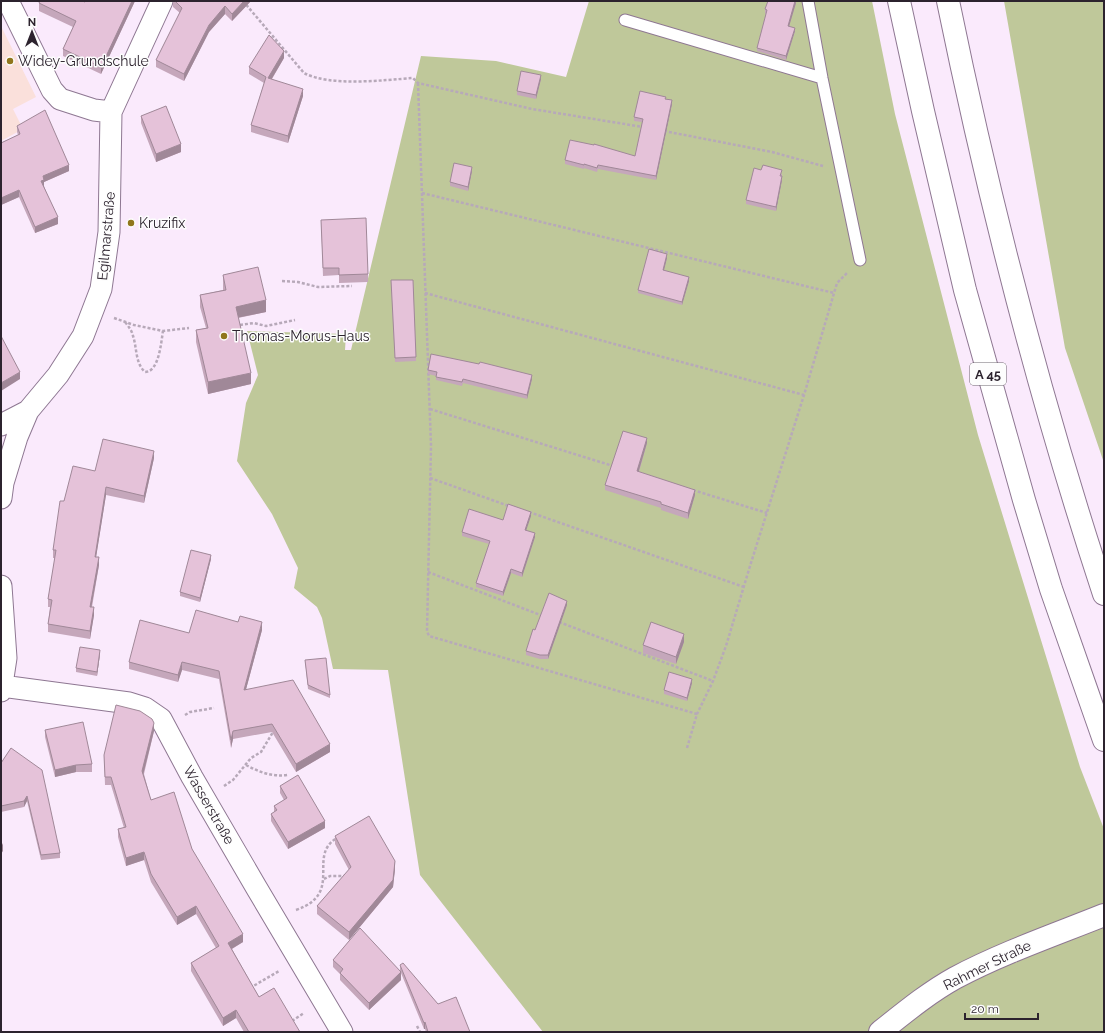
<svg xmlns="http://www.w3.org/2000/svg" width="1105" height="1033" viewBox="0 0 1105 1033" font-family="Raleway,sans-serif">
<style>
.education{fill:#fae0db}
.green{fill:#bfc89a}
.lines{fill:none;stroke-linecap:round;stroke-linejoin:round}
.service-casing{stroke:#8e7792;stroke-width:13}
.minor-casing{stroke:#8e7792;stroke-width:23}
.secondary-casing{stroke:#8e7792;stroke-width:24}
.motorway-casing{stroke:#8e7792;stroke-width:24}
.path{stroke:#b7a9b9;stroke-width:2.5;stroke-dasharray:3 2;stroke-linecap:butt}
.service{stroke:#fff;stroke-width:11}
.minor{stroke:#fff;stroke-width:21}
.secondary{stroke:#fff;stroke-width:22}
.motorway{stroke:#fff;stroke-width:22}
.wall{fill:#c5a7bb}
.shaded-wall{fill:#a08898}
.building{fill:#e5c2d9;stroke:#a08898}
.poi-dot{fill:#90761c;stroke:#fdfdfd;stroke-width:1.5}
.labels{text-anchor:middle;dominant-baseline:central;stroke-width:3;stroke-linejoin:round;paint-order:stroke}
.shield{fill:#fdfdfd;stroke:#6b646c;stroke-width:1}
.shield-label{font-size:13px;font-weight:bold;fill:#2c232e}
.poi-label{font-size:14px;fill:#2c232e;stroke:#fdfdfd;text-anchor:start}
.street-label{font-size:14px;fill:#2c232e;stroke:#fdfdfd}
</style>
<rect width="100%" height="100%" fill="#faeafc"/>
<!-- education -->
<path class="education" d="M1,26L36,97L13,109L23,129L1,141Z"/>
<!-- green -->
<path class="green" d="M589,1H872L895,114L978,435L1080,767L1104,829V1032H543L420,875L388,670L333,669L322,618L317,607L294,588L298,568L272,514L237,461L246,403L258,375L247,331L346,334L345,350H351L421,56L496,61L566,77Z
M1004,1H1104V463L1065,348Z"/>
<g class="lines">
<!-- service casing -->
<g class="service-casing">
<path id="service" d="M808,1L822,78L860,260
M625,20L822,78"/>
</g>
<!-- minor casing -->
<g class="minor-casing">
<path id="minor" d="M8,1L52,90L60,99L94,110L111,112
M1,425L28,411
M1,498L3,483L17,437L28,411L58,375L83,336L101,289L109,232L111,112L162,1
M1,586L6,658L1,691
M2,686L129,703L145,708L161,719L192,777L256,887L342,1032"/>
</g>
<!-- secondary casing -->
<g class="secondary-casing">
<path id="secondary" d="M880,1032C904,1013 928,993 955,978C1002,953 1054,935 1104,915"/>
</g>
<!-- motorway casing -->
<g class="motorway-casing">
<path id="motorway" d="M899,1L923,111L965,290L1024,500L1051,589L1104,740
M948,1C989,201 1040,400 1104,594"/>
</g>
<!-- path -->
<path class="path" d="M243,1L304,73C331,87 383,80 413,78L418,83L532,109L643,127
M418,83L431,446L427,631L429,636L697,714
M664,131L772,152L823,166
M422,193L834,293
M282,281L298,282L318,287L352,286
M425,293L804,395
M114,318L134,325L163,331L189,328
M125,322C129,327 132,331 133,336C137,347 135,363 145,372C159,372 161,343 163,331
M240,325L254,323L266,326L295,320
M430,409L613,466
M430,478L509,506
M693,490L767,513
M529,512L744,587
M428,572L543,616
M559,622L713,681
M185,715L190,712L214,708
M687,748L697,714L713,681L726,646L750,566L804,395L837,283L847,273
M246,765C259,772 272,777 288,775
M224,786L233,780L251,758L261,752L273,732
M324,879L330,876H347
M296,910C345,893 306,856 337,838
M250,988L279,971
M292,1021L304,1013
M417,1026L420,1032"/>
<!-- service -->
<use href="#service" class="service"/>
<!-- minor -->
<use href="#minor" class="minor"/>
<!-- secondary -->
<use href="#secondary" class="secondary"/>
<!-- motorway -->
<use href="#motorway" class="motorway"/>
</g>
<!-- wall -->
<path class="wall" d="M85,1H135L101,74L63,56V49L73,27L39,11V3L85,2Z
M173,1H251L232,21L225,14L209,32L184,81L156,67V60L180,13L173,7Z
M796,1V3L789,26L795,31L786,60L757,51V48L766,14L765,13V9Z
M284,58L272,79L303,96L288,143L251,132V125L264,83L249,74V67Z
M541,79L536,99L517,95V91Z
M666,99L672,104L656,180L598,169L597,172L584,168V169L565,164V160L635,156L642,122L634,121V117Z
M141,116L181,152L156,162L141,123Z
M17,126L69,171L44,182V186L58,224L35,233L19,197L1,205V143L18,135L17,132Z
M761,170L782,174V180L776,211L746,204V200Z
M472,171L468,191L450,186V182Z
M321,220L368,274V282L339,283V275L323,276Z
M667,258L664,270L689,281L682,305L638,293V290Z
M223,275L266,312L238,318L251,384L208,394L196,342V330L206,328L200,307V295L223,290Z
M391,280H413L416,361L395,362Z
M428,370L532,379L527,399L463,383L462,386L436,380V376L428,374Z
M647,443L639,472L695,495L688,519L661,510V508L605,490V485Z
M154,458L144,503L106,495L96,557L99,565L92,607L94,615L90,639L48,632V624L50,607H48V599L55,558H53V550L64,501L95,471Z
M531,516L526,530L535,537L522,577L511,573L503,596L476,587V583L489,544L462,536V532L503,520Z
M211,559L200,602L180,596V592Z
M567,605L548,659H540L526,655V651L535,630Z
M262,630L246,689L330,752L296,772L272,732L233,739L231,748L219,679L182,670L178,682L129,669V662L189,633Z
M684,642L676,664L643,653V645Z
M100,654L97,676L76,672V668Z
M305,660L330,695V698L308,689Z
M692,683L687,701L664,694V690Z
M45,730L92,764V772H76L55,777L45,737Z
M154,731L144,774L151,800L192,849L243,942L232,949L259,997L300,1032H244L236,1018L223,1026L191,971V963L216,948L196,914L177,925L151,882L144,860L126,866L118,837V829L124,828L111,785H105L104,755Z
M11,748L60,853V858L41,860L27,801L24,807L1,812V763Z
M280,786L325,828L288,849L271,821V814L274,812V806L284,800L280,793Z
M335,836L395,869L393,887L349,940L317,914V906L349,870L335,844Z
M333,960L400,971V965L438,1004L470,1032H426L425,1029H424L401,973V980L369,1010L340,980V974L333,967Z"/>
<!-- shaded-wall -->
<path class="shaded-wall" d="M132,1H135L101,74V67Z
M244,1H251L232,21V14Z
M795,1L796,3L788,30V26Z
M225,6V14L209,32L184,81V74L209,25Z
M795,28V31L786,60V56Z
M284,51V58L268,85V78Z
M541,75V79L536,99V95Z
M303,89V96L288,143V136Z
M672,100V104L656,180V176Z
M181,144V152L156,162V154Z
M69,165V171L44,182V186L41,187V181L43,176Z
M472,167V171L468,191V187Z
M782,176V180L776,211V207Z
M19,190V197L1,205V198Z
M58,217V224L35,233V227Z
M667,254V258L663,274V270Z
M689,277V281L682,305V302Z
M266,300V312L236,318V307Z
M20,372V379L1,391V383Z
M251,373V384L208,394V382Z
M532,375V379L527,399V395Z
M647,438V443L637,477V471Z
M154,451V458L144,503V496Z
M106,487V495L95,564V557Z
M695,490V495L688,519V513Z
M531,512V516L525,534V530Z
M535,533V537L522,577V573Z
M211,555V559L200,602V598Z
M99,557V565L90,614V607Z
M511,569V573L503,596V592Z
M567,601V605L548,659V655Z
M94,607V615L90,639V631Z
M262,622V630L244,697V690Z
M684,634V642L676,664V657Z
M100,650V654L97,676V672Z
M182,662V670L178,682V675Z
M692,679V683L687,701V698Z
M154,723V731L142,779V771Z
M233,731V739L231,748V740Z
M330,744V752L296,772V764Z
M76,765V772L55,777V770Z
M27,796V801L24,807V801Z
M325,821V828L288,849V842Z
M3,843V851L1,854V847Z
M144,852V860L126,866V858Z
M395,861V869L393,887L349,940V932Z
M196,906V914L177,925V917Z
M243,934V942L228,951V943Z
M401,972V980L369,1010V1003Z
M236,1010V1018L223,1026V1018Z
M425,1022V1029H424V1023Z"/>
<!-- building -->
<path class="building" d="M40,1H82L85,2V1H132L101,67L63,49L76,21L39,3Z
M175,1H244L232,14L225,6L209,25L184,74L156,60L182,8Z
M768,1H795L788,26L795,28L786,56L757,48L767,10L765,9Z
M269,35L284,51L268,78L303,89L288,136L251,125L266,77L249,67Z
M521,71L541,75L536,95L517,91Z
M640,91L666,97L665,99L672,100L656,176L598,165L597,168L584,164V165L565,160L570,140L594,145V144L635,156L643,119L634,117Z
M166,106L181,144L156,154L141,116Z
M45,110L69,165L43,176L44,180L41,181L58,217L35,227L19,190L1,198V143L20,134L17,126Z
M454,163L472,167L468,187L450,182Z
M763,165L782,170L780,176H782L776,207L746,200L754,168L761,170Z
M366,218L368,274L339,275V268H323L321,220Z
M649,249L667,254L663,270L689,277L682,302L638,290Z
M258,267L266,300L236,307L251,373L208,382L196,330L208,328L200,295L226,290L223,275Z
M391,280H413L416,357L395,358Z
M1,336L20,372L1,383Z
M431,354L479,364L480,362L532,375L527,395L463,379L462,382L436,377L437,372L428,370Z
M623,431L647,438L637,471L695,490L688,513L661,504V502L605,485Z
M103,439L154,451L144,496L106,487L95,557H99L90,607H94L90,631L48,624L52,600L48,599L56,550H53L60,501H64L73,466L95,471Z
M508,504L531,512L525,530L535,533L522,573L511,569L503,592L476,583L490,541L462,532L469,509L503,520Z
M191,550L211,555L200,598L180,592Z
M549,593L567,601L548,655H540L526,651L533,629L535,630Z
M196,610L238,622L240,616L262,622L244,690L293,680L330,744L296,764L272,724L233,731L231,740L219,671L182,662L178,675L129,662L140,620L189,633Z
M651,622L684,634L676,657L643,645Z
M80,647L100,650L97,672L76,668Z
M326,658L330,695L308,685L305,660Z
M669,672L692,679L687,698L664,690Z
M116,705L140,711L152,719L154,723L142,771L151,800L174,792L192,849L243,934L228,943L259,997L274,988L300,1032H249L236,1010L223,1018L191,963L219,946L196,906L177,917L151,874L144,852L126,858L118,829L126,827L111,777H105L104,755Z
M83,722L92,764L76,765L55,770L45,730Z
M11,748L42,770L60,853L41,855L27,796L24,801L1,806V763Z
M298,775L325,821L288,842L271,814L277,810L274,806L287,798L280,786Z
M369,816L395,861L393,880L349,932L317,906L351,867L335,836Z
M360,928L401,972L369,1003L340,973L343,969L333,960Z
M403,963L438,1004L456,997L470,1032H428L425,1022L424,1023L400,965Z"/>
<!-- markers -->
<g class="poi-dot">
<circle cx="10" cy="61" r="4"/>
<circle cx="131" cy="223" r="4"/>
<circle cx="224" cy="336" r="4"/>
</g>
<g class="labels">
<!-- shield labels -->
<rect class="shield" x="970" y="363" width="36" height="22" rx="3"/>
<g class="shield-label">
<text x="988" y="374">A 45</text>
</g>
<!-- poi labels -->
<g class="poi-label">
<text x="18" y="61">Widey-Grundschule</text>
<text x="139" y="223">Kruzifix</text>
<text x="232" y="336">Thomas-Morus-Haus</text>
</g>
<!-- street labels -->
<g class="street-label">
<text transform="translate(106 236) rotate(-85)">Egilmarstraße</text>
<text transform="translate(209 805) rotate(60)">Wasserstraße</text>
<text transform="translate(987 965) rotate(-26)">Rahmer Straße</text>
</g>
</g>
<!-- border -->
<rect width="1105" height="1033" fill="none" stroke="#2c232e" stroke-width="4"/>
<!-- north arrow -->
<g transform="translate(32 32)" stroke="#fdfdfd" stroke-width="3" paint-order="stroke">
<path d="M0-3L7 15L0 10L-7 15Z" fill="#2c232e"/>
<text y="-6" font-size="11" font-weight="bold" text-anchor="middle" fill="#2c232e">N</text>
</g>
<!-- scale -->
<path d="M965 1013v6h73v-6" fill="none" stroke="#2c232e" stroke-width="2"/>
<text x="971" y="1013" font-size="12" fill="#2c232e" stroke="#fdfdfd" stroke-width="3" paint-order="stroke">20 m</text>
</svg>
